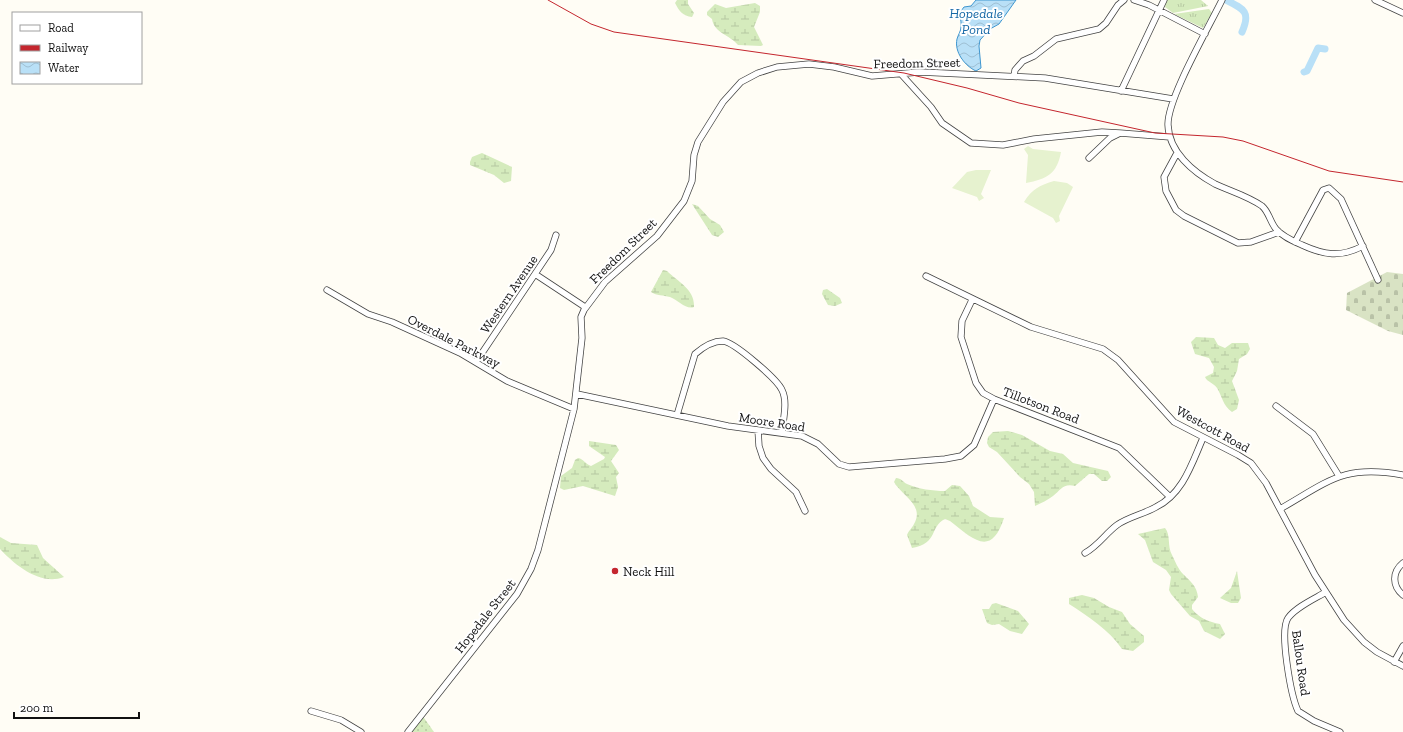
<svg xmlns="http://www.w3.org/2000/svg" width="1403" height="732" viewBox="0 0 1403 732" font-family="'Zilla Slab',serif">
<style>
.grass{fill:url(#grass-tufts)}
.wetland{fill:url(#wetland-marsh)}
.cemetery{fill:url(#cemetery-stones)}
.park{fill:url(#park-dots)}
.pitch{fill:#e6f2cf}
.water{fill:url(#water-waves);stroke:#3f96cf}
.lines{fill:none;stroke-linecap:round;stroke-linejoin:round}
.river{stroke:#b9e0f7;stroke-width:7}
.minor-casing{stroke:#444;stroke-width:7}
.minor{stroke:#fff;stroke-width:5.5}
.rail{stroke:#c4262e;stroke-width:1}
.poi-dot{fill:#c4262e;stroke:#fff;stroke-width:1.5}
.labels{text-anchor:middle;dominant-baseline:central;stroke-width:4;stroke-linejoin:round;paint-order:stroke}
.street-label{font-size:13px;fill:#111;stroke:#fff}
.poi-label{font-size:13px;fill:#111;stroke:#fff;text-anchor:start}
.water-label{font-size:14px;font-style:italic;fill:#1768a6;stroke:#fff}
</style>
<defs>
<pattern id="grass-tufts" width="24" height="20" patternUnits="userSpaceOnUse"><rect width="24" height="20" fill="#d5ebbd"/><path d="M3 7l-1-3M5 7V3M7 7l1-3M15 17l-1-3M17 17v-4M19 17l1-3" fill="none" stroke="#b6c8a1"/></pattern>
<pattern id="wetland-marsh" width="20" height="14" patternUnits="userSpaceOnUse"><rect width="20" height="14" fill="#d5ebbd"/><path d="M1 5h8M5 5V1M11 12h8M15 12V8" fill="none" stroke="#b6c8a1"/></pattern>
<pattern id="cemetery-stones" width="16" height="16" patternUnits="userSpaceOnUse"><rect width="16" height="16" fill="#d9e3c4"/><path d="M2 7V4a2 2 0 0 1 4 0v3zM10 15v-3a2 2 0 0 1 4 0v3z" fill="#b9c2a7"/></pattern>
<pattern id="park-dots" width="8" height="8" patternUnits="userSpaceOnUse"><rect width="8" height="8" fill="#d5ebbd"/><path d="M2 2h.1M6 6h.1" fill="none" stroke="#b6c8a1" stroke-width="1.8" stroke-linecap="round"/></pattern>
<pattern id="water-waves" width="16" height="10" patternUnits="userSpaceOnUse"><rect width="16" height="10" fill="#b9e0f7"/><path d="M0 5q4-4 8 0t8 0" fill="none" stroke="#9ebfd3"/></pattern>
</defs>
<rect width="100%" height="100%" fill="#fffdf5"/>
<!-- grass -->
<path class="grass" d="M1166,0H1201L1208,6L1173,13L1165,7Z
M1209,9L1212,13L1203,28L1174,14Z"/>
<!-- wetland -->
<path class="wetland" d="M677,0H688V4L694,13L692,17C683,16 679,11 675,3Z
M755,3L760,6V12L754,27L763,45L761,46L738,45C730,35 714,33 712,19L707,15V12L715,4L726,8Z
M482,153L512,167L511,181L504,183L494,175L470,165V162L472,157Z
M692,204L698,206L710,219L720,225L724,232L718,237L712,235Z
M663,270L667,271C678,282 695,289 694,307C686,310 678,300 670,297C663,295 657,296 651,292Z
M827,289L840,298L842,303L835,306L828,305L822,294L823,290Z
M1196,337L1214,338L1218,345L1225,348L1232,343H1248L1250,349L1247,354L1239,359L1237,371L1232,381L1239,400L1237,409L1232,412C1223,406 1222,396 1217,388C1214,383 1207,382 1205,377L1213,373L1214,367L1209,358L1195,354L1191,342Z
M1008,431L1022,435L1050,451L1063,454L1073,463L1108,471L1111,477L1107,481H1102L1094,474H1089L1075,486C1063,483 1061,490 1053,496C1048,500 1041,503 1035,506L1034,492L1029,484L1020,477L997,452L989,447L987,443L988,437L993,432Z
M589,441L616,445L619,450L611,461L619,473L616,477L618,487L615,496L583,486L564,490L560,488L561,476L572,468L575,460L578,458C584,459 585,464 591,466L604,459L605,457L589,446Z
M896,478C901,478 903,482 907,484C919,489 932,491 945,491L952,485L960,486L969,496L973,506L990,517L1004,518C991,558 973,539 950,521L945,519C929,527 939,543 912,548L907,535C909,530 912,528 914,524C925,505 901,495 894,482Z
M1165,528C1171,535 1167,546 1172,555C1175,561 1178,569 1183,574C1190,581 1197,586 1198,597L1192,605V609C1199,618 1209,622 1220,624L1225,634L1220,639L1204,631L1199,621L1190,616L1171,594L1169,590L1171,577L1166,570L1153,562L1145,540L1138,534Z
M0,537L11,543L37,545L43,558L64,577C40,586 15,565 0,549Z
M1237,571L1241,598L1238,603H1231L1220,598L1231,588Z
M1082,595L1094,598L1109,607L1122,612L1130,624L1144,636V642L1133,651L1122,649C1108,629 1089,617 1069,604V598Z
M996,603L1018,611L1029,624L1022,634L1010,631L999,624L992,625L987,623L982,609H989L992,604Z"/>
<!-- cemetery -->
<path class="cemetery" d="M1387,272L1403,274V335L1388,331L1346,310L1347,293Z"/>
<!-- park -->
<path class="park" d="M422,715L434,732H408Z"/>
<!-- pitch -->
<path class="pitch" d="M1028,146L1033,149L1061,152C1057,174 1047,179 1026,183L1028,155L1024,149Z
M976,170H991L981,194L984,198L979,201L977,197L952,188L967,172Z
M1054,181L1067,183L1073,187L1059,216L1060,221L1056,223L1053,218L1024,202C1032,189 1040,185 1054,181Z"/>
<!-- water -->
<path class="water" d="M976,0H1016L999,24L990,29L980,40L979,46L981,68L976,71C965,66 954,52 957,39C958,35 961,31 961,27C962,18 957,15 964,7L971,6Z"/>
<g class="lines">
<!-- river -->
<path class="river" d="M1226,0C1244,9 1251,12 1242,32
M1304,72L1307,71L1318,48L1325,49"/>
<!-- minor casing -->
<g class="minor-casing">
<path id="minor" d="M1134,0L1149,5L1205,34
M1222,0C1209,27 1167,99 1168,125C1169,152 1193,172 1215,184C1230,191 1248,196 1262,206C1269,212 1270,222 1276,229C1283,237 1293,241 1302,245C1324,255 1340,258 1363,246
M1375,0L1403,13
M901,74L931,107L942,123L971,143L1003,145L1034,139L1102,132L1120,133
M1014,76L1015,70L1023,61L1034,56L1056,39L1099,29L1106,23L1118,5L1124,0
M1121,91L1164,0
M1177,153L1164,177L1166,191L1176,210L1184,216L1238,243L1251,242L1279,232
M1089,158L1110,138L1120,133L1170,137
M1295,242L1323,190L1329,188L1341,199L1378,280
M535,274L585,307
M926,276L1031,327L1103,349L1118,360L1174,422L1238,455L1251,463L1266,483L1315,575L1344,620L1364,642L1377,652L1403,666
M327,290L368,314L392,322L460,353L507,381L574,409
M972,300L962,321L961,337L976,383L983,393L994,399L1119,448L1170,497
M476,362L551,250L556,235
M577,394L728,426L802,436L818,444L839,464L849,467L945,459L961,456L974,445L994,399
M1276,406L1313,434L1339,476
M677,415L695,354C703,347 712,341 723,341C734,342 777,379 782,390C788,402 783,419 782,433
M758,430L759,446L763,458L771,469L796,492L805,511
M1280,509C1329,481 1344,464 1403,475
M1085,553C1099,545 1105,534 1117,525C1128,517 1144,514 1156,507C1183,494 1192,463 1203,438
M1403,563C1392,572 1392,586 1403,595
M1326,592C1314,599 1296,607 1288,618C1279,631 1291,696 1298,711L1314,721L1340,732
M1394,662L1403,646
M311,711L341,720L361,732
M408,732L517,594L531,569L538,550L574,409L582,338L581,317L584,310L605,282L657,236L684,201L692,181L694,155L698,142L723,102L741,82L758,73L777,67L809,64L834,67L872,76L920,72L1045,78L1173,99"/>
</g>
<!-- minor -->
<use href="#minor" class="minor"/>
<!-- rail -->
<path class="rail" d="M548,0L591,24L614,32L904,73L967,88L1019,103L1155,133L1223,137L1243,141L1329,171L1403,182"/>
</g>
<!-- markers -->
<circle class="poi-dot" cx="615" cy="571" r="4"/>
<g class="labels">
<!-- street labels -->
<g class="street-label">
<text transform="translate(917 63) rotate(-1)">Freedom Street</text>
<text transform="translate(623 251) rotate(-44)">Freedom Street</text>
<text transform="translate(509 294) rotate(-56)">Western Avenue</text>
<text transform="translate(454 341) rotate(27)">Overdale Parkway</text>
<text transform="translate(1041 405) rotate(21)">Tillotson Road</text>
<text transform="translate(772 422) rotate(9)">Moore Road</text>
<text transform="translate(1213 429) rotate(29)">Westcott Road</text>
<text transform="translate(485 616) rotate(-52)">Hopedale Street</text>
<text transform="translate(1301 663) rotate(82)">Ballou Road</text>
</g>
<!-- poi labels -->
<g class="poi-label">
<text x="623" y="571">Neck Hill</text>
</g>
<!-- water labels -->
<g class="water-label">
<text x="976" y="13">Hopedale<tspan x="976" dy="16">Pond</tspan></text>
</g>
</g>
<!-- legend -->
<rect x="12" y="12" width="130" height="72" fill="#ffffff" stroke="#a0a0a0"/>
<rect x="20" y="25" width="20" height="6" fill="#ffffff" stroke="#a0a0a0"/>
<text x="48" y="32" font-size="12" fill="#111111">Road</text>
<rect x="20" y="45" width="20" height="6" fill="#c4262e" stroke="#a0a0a0"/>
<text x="48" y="52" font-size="12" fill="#111111">Railway</text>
<rect x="20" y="62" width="20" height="12" fill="url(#water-waves)" stroke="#a0a0a0"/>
<text x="48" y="72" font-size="12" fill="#111111">Water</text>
<!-- scale -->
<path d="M14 712v6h125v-6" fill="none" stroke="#111111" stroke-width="2"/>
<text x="20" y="712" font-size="12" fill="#111111" stroke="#ffffff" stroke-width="3" paint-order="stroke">200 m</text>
</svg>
